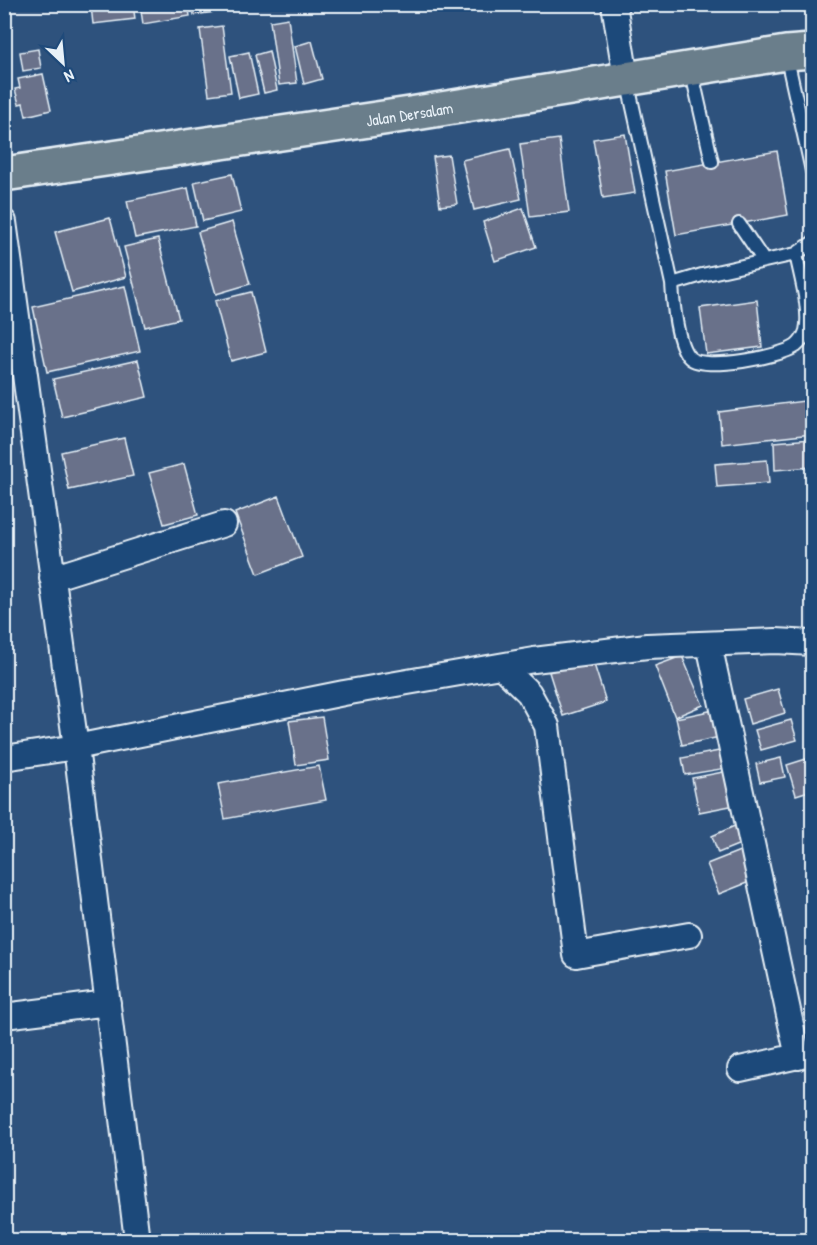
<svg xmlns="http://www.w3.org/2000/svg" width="817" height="1245" viewBox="0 0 817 1245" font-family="'Patrick Hand',sans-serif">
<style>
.building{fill:#69718a;stroke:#e8f1f8;stroke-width:1.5}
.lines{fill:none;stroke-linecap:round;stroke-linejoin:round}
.lane-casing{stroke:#e8f1f8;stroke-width:16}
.street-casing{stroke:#e8f1f8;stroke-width:28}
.primary-casing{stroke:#e8f1f8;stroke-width:38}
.lane{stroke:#1f4a7a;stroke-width:12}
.street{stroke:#1f4a7a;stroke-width:24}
.primary{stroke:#6b7e8b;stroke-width:33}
.labels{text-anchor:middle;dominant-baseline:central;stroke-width:4.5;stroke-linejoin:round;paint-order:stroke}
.street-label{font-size:16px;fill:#e8f1f8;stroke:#1f4a7a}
</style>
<rect width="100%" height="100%" fill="#2e527d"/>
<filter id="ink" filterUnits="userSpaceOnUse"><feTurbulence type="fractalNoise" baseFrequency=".0167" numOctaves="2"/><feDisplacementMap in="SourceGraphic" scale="12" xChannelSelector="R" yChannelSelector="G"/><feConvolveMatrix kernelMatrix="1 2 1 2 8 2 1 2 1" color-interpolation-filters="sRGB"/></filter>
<g filter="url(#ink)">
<!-- building -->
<path class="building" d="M82,4H133L135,19L93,24L91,6L82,7Z
M140,4H188L190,16L143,24Z
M192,4H273L194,15Z
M288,18L297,83L279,85L270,21Z
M222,26L231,92L209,95L200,29Z
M312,41L322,79L304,84L295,46Z
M38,49L41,68L23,71L20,52Z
M269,51L277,90L264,93L255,55Z
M249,52L258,94L239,98L230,56Z
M43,74L51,110L26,116L23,103L19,104L15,89L20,88L18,79Z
M625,134L635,193L603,198L593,139Z
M559,139L569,212L530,217L520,144Z
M510,149L521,199L474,210L462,160Z
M777,151L788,215L676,235L665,171Z
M449,155L457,204L440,206L433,157Z
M232,174L241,212L203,221L194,182Z
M188,188L196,226L135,238L127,201Z
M523,208L536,247L495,261L483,222Z
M110,218L126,277L72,292L55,232Z
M232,222L250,284L216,294L198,232Z
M158,239L179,319L145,327L124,247Z
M125,286L140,351L47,372L33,307Z
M251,292L266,352L231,361L215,301Z
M757,300L762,347L706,354L700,308Z
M138,360L147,397L62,417L53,379Z
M812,400V434L722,444L719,412Z
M124,438L133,476L69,490L61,452Z
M812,439V467L775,470L774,442Z
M767,460L769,483L717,487L715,464Z
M184,464L198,515L164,524L149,473Z
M279,496L302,557L258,574L235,513Z
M682,656L703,705L675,717L655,666Z
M592,658L606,702L563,716L549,672Z
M778,689L785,713L750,724L743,699Z
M714,710L720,737L682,745L676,718Z
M322,717L329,760L296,765L289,721Z
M791,720L797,740L761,750L755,730Z
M730,749L733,767L685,775L682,758Z
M781,758L785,777L760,782L756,764Z
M806,759L812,783V790L796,795L787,765Z
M319,766L326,800L225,819L218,784Z
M739,769L746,803L699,812L692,778Z
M748,820L755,838L718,853L712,836Z
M760,843L772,873L719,894L707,864Z"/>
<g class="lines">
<!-- lane casing -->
<g class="lane-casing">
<path id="lane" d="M786,54L812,171
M691,69L712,162
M627,80L672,284
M739,224L764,261
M796,254C800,275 811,310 806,331C804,337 801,342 796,346C780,357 705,371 690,358C677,347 673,301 672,284L702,275L796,254L812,243"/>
</g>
<!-- street casing -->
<g class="street-casing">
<path id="street" d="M614,4L626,78
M4,222L76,747L137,1240
M52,578L224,524
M709,644L798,1057
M501,666L529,693L547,726L576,955L689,935
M4,758L76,747L344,693L534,660L647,646L776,641L812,643
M4,1016L108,1003
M740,1069L798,1056"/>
</g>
<!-- primary casing -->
<g class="primary-casing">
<g id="primary">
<path id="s1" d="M4,174L410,114L786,53L812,51"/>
</g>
</g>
<!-- lane -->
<use href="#lane" class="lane"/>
<!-- street -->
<use href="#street" class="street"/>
<!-- primary -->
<use href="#primary" class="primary"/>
</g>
</g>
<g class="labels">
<!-- street labels -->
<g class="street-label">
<text stroke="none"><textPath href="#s1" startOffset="410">Jalan Dersalam</textPath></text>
</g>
</g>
<!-- margin -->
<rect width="817" height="1245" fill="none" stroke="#1f4a7a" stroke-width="24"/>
<rect x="12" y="12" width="793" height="1221" fill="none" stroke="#e8f1f8" stroke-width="2" filter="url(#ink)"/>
<!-- north arrow -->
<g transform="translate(63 63) rotate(154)" stroke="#1f4a7a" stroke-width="4.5" paint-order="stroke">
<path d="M0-4.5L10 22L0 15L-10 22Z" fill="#e8f1f8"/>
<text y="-9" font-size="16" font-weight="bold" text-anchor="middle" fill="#e8f1f8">N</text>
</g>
</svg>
